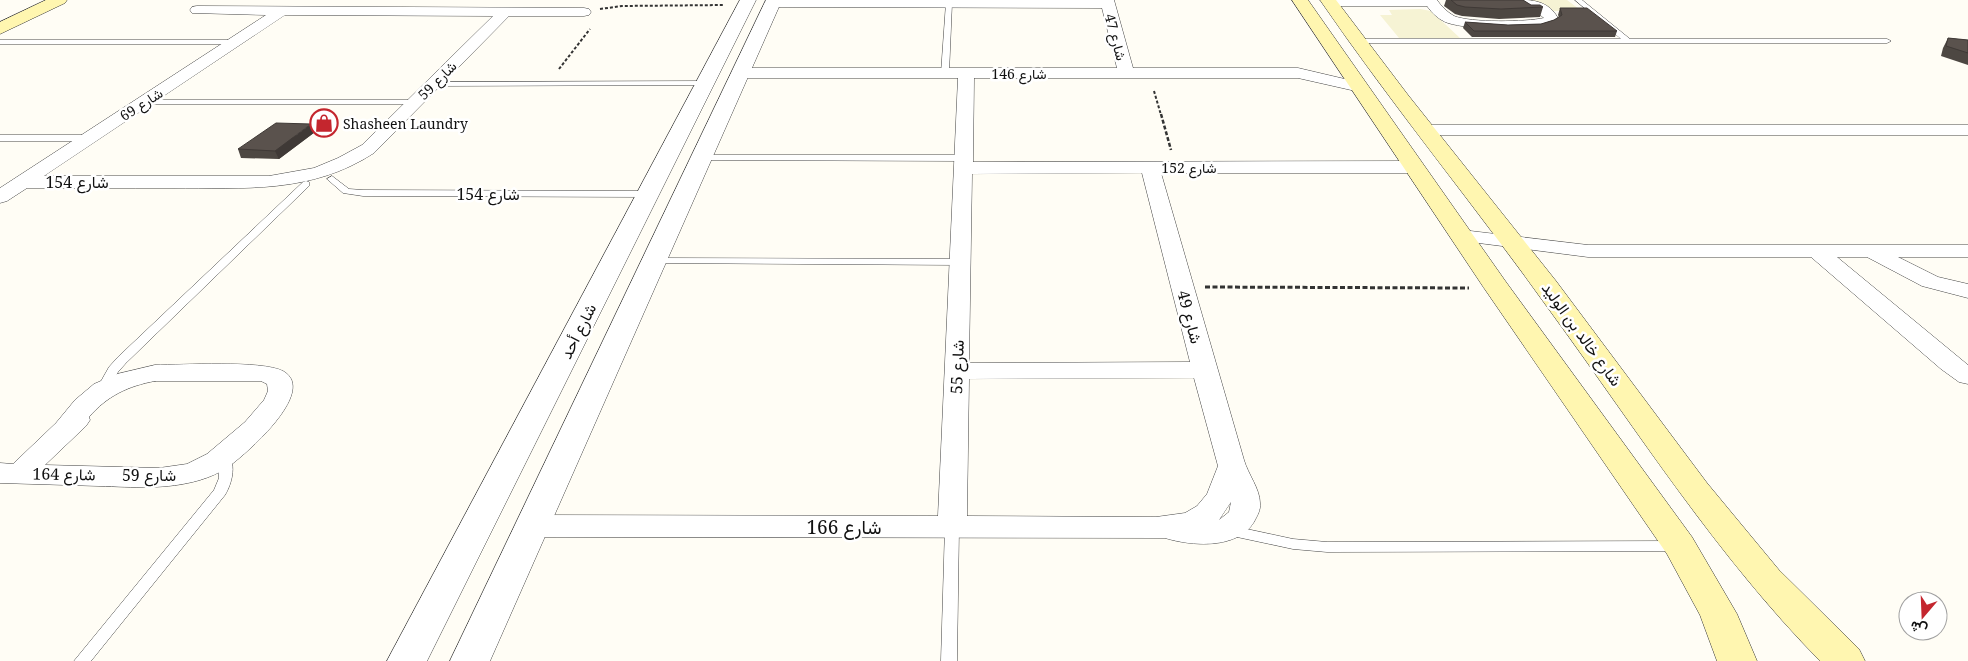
<svg xmlns="http://www.w3.org/2000/svg" width="1968" height="661" viewBox="0 0 1968 661" font-family="'Noto Serif',Vazirmatn,serif">
<style>
.farmland{fill:#f6f3d4}
.lines{fill:none;stroke-linecap:round;stroke-linejoin:round}
.service-casing{stroke:#444;stroke-width:1}
.minor-casing{stroke:#444;stroke-width:1}
.tertiary-casing{stroke:#444;stroke-width:1}
.secondary-casing{stroke:#333;stroke-width:1}
.path-far2{stroke:#333;stroke-width:2;stroke-dasharray:3 2;stroke-linecap:butt}
.path-far1{stroke:#333;stroke-width:2.5;stroke-dasharray:4 2;stroke-linecap:butt}
.path{stroke:#333;stroke-width:3;stroke-dasharray:5 2.5;stroke-linecap:butt}
.service{fill:#fff;fill-rule:evenodd}
.minor{fill:#fff;fill-rule:evenodd}
.tertiary{fill:#fff;fill-rule:evenodd}
.secondary{fill:#fff6b0;fill-rule:evenodd}
.wall{fill:#4d4742}
.shaded-wall{fill:#3f3936}
.building{fill:#5a524d;stroke:#3f3936}
.labels{text-anchor:middle;dominant-baseline:central;stroke-width:5;stroke-linejoin:round;paint-order:stroke}
.far-street-label{font-size:14px;fill:#111;stroke:#fff}
.far-poi-label{font-size:14px;fill:#111;stroke:#fff;text-anchor:start}
.street-label{font-size:16px;fill:#111;stroke:#fff}
.near-street-label{font-size:19px;fill:#111;stroke:#fff}
</style>
<rect width="100%" height="100%" fill="#fffdf5"/>
<!-- farmland -->
<path class="farmland" d="M1507,0H1567L1579,9L1578,11H1539Z
M1420,9L1431,11L1460,38H1399L1380,15H1392L1389,10Z"/>
<g class="lines">
<!-- service casing -->
<g class="service-casing">
<path id="service" d="M1575,0H1582L1630,39H1887L1891,41L1887,43H1358L1354,41L1358,39H1621Z
M949,1L952,3L949,73L945,75L941,73L946,3Z
M0,40H233L237,42L233,44H0Z
M705,81H708V85L433,86L429,84L433,82Z
M141,100H416L420,102L416,104H141Z
M0,135H89L93,138L89,141H0Z
M703,155H963L967,158L963,161L700,160L699,158Z
M332,176L349,189L363,190L648,191L653,194L648,197L363,196L343,193L327,179Z
M306,181L309,182V186L126,363L118,372L106,393H98L96,390L109,367L118,357L303,182Z
M655,258L960,259L965,262L960,265L651,263L650,261Z
M224,453L229,454C236,467 232,483 225,495L91,661H74L214,490L219,478L217,457L219,454Z
M952,522L957,523L959,527L957,661H941L945,527L947,523Z
M1228,525L1293,539L1327,542L1676,541L1681,542L1683,546L1681,550L1676,551L1327,552L1293,549L1223,534L1221,530L1223,526Z"/>
</g>
<!-- minor casing -->
<g class="minor-casing">
<path id="minor" d="M767,0H1114L1133,68H1298L1366,84L1368,87L1366,90L1360,92L1298,78H974L973,162L1415,161L1422,163L1424,167L1422,171L1415,173H1161L1244,460C1248,474 1260,489 1260,503C1261,510 1257,516 1254,522C1237,550 1191,546 1165,538L533,537L523,534L518,526L523,518L533,515L938,516L958,78H740L734,76L732,73L734,70L740,68H1117L1102,8L772,7L767,6L765,3ZM1142,173L1190,362L969,363L972,174ZM1194,378L1218,466L1207,494L1197,506L1185,513L1156,517L967,516L969,379ZM1231,502L1229,512L1219,520Z
M1323,0H1437C1441,6 1447,12 1454,16C1471,23 1526,22 1544,18L1522,0C1538,0 1551,4 1559,20C1547,36 1466,29 1448,23C1439,20 1432,13 1427,6H1329L1324,5L1322,2Z
M197,6L584,8L589,9L591,12L589,15L584,16H509L374,153C311,194 244,188 172,188C123,188 75,188 27,188L7,201L0,203V188L266,15L192,13L190,10L192,7ZM285,15L493,16L362,145L338,158L314,168L269,176H44Z
M1425,125H1968V135H1425L1419,134L1416,130L1419,126Z
M1462,230L1588,245H1968V257H1898L1938,277L1968,284V298L1922,286L1867,257H1837L1968,365V384L1959,382L1941,369L1811,257H1588L1455,240L1452,236L1455,232Z
M155,365C183,365 261,360 283,371C319,391 245,455 228,467C219,473 210,477 200,480C166,490 133,487 99,486C66,485 33,484 0,483V463L13,464L56,423L75,400L94,384L117,374ZM155,381H261L267,384L268,391L264,400L245,422L207,454L187,464L159,468L45,465L86,426L90,420L89,417C107,396 128,386 155,381Z"/>
</g>
<!-- tertiary casing -->
<g class="tertiary-casing">
<path id="tertiary" d="M740,0H756L427,661H387Z
M766,0H782L490,661H450Z"/>
</g>
<!-- secondary casing -->
<g class="secondary-casing">
<path id="secondary" d="M46,0H67L65,3L0,34V22Z
M1292,0H1308L1506,282L1692,537L1737,614L1757,661H1717L1700,615L1667,554L1484,288Z
M1320,0H1336L1408,95L1556,281L1707,483L1779,570L1859,649L1865,661H1820C1717,556 1639,433 1553,315C1477,208 1394,108 1320,0Z"/>
</g>
<!-- path-far2 -->
<path class="path-far2" d="M600,9L622,6L724,5
M559,69L590,29
M1154,91L1161,115"/>
<!-- path-far1 -->
<path class="path-far1" d="M1161,114L1171,150"/>
<!-- path -->
<path class="path" d="M1205,287L1469,288"/>
<!-- service -->
<use href="#service" class="service"/>
<!-- minor -->
<use href="#minor" class="minor"/>
<!-- tertiary -->
<use href="#tertiary" class="tertiary"/>
<!-- secondary -->
<use href="#secondary" class="secondary"/>
</g>
<!-- wall -->
<path class="wall" d="M1446,0H1523L1531,5L1543,7L1540,17L1499,19L1462,16L1455,14L1444,6Z
M1560,8L1617,31L1615,37H1472L1463,28L1465,22L1508,25L1541,24L1554,20L1559,17L1558,15Z
M1948,38L1968,40V65L1941,56L1943,48Z
M315,132L279,159L241,158L238,149Z"/>
<!-- shaded-wall -->
<path class="shaded-wall" d="M311,124L315,132L279,159L275,151Z"/>
<!-- building -->
<path class="building" d="M1451,0H1523L1531,5H1540L1543,7L1501,9L1465,7L1457,5Z
M1560,8H1587L1617,31H1474L1465,22L1508,25L1541,24L1554,20L1562,15Z
M1948,38L1968,40V53L1946,46Z
M276,123L311,124L275,151L238,149Z"/>
<!-- icons -->
<defs>
<g id="shop-ring" transform="scale(1.4375)"><circle r="9.5" fill="#fff" stroke="#c4262e" stroke-width="1.5"/><path d="M-5-2.5h2.3a2.7 3.5 0 0 1 5.4 0H5L5.5 6h-11ZM-1.5-2.5h3a1.5 2.3 0 0 0-3 0Z" fill="#c4262e"/></g>
</defs>
<g fill-rule="evenodd">
<use href="#shop-ring" x="324" y="123"/>
</g>
<g class="labels">
<!-- far-street labels -->
<g class="far-street-label">
<text transform="translate(1116 37) rotate(75)">شارع 47</text>
<text x="1019" y="73">شارع 146</text>
<text transform="translate(437 80) rotate(-45)">شارع 59</text>
<text transform="translate(141 104) rotate(-33)">شارع 69</text>
<text x="1189" y="167">شارع 152</text>
</g>
<!-- far-poi labels -->
<g class="far-poi-label">
<text x="343" y="123">Shasheen Laundry</text>
</g>
<!-- street labels -->
<g class="street-label">
<text x="77" y="182">شارع 154</text>
<text x="488" y="194">شارع 154</text>
<text transform="translate(1190 317) rotate(75)">شارع 49</text>
<text transform="translate(578 331) rotate(-63)">شارع أحد</text>
<text transform="translate(1582 334) rotate(54)">شارع خالد بن الوليد</text>
<text transform="translate(957 367) rotate(-88)">شارع 55</text>
<text transform="translate(64 474) rotate(1)">شارع 164</text>
<text x="149" y="475">شارع 59</text>
</g>
<!-- near-street labels -->
<g class="near-street-label">
<text x="844" y="527">شارع 166</text>
</g>
</g>
<!-- north arrow -->
<g transform="translate(1923 616) rotate(199)"><circle r="24" fill="#ffffff" stroke="#a0a0a0"/>
<path d="M0-4L9 19L0 12L-9 19Z" fill="#c4262e"/>
<text y="-8" font-size="14" font-weight="bold" text-anchor="middle" fill="#111111">ش</text>
</g>
</svg>
